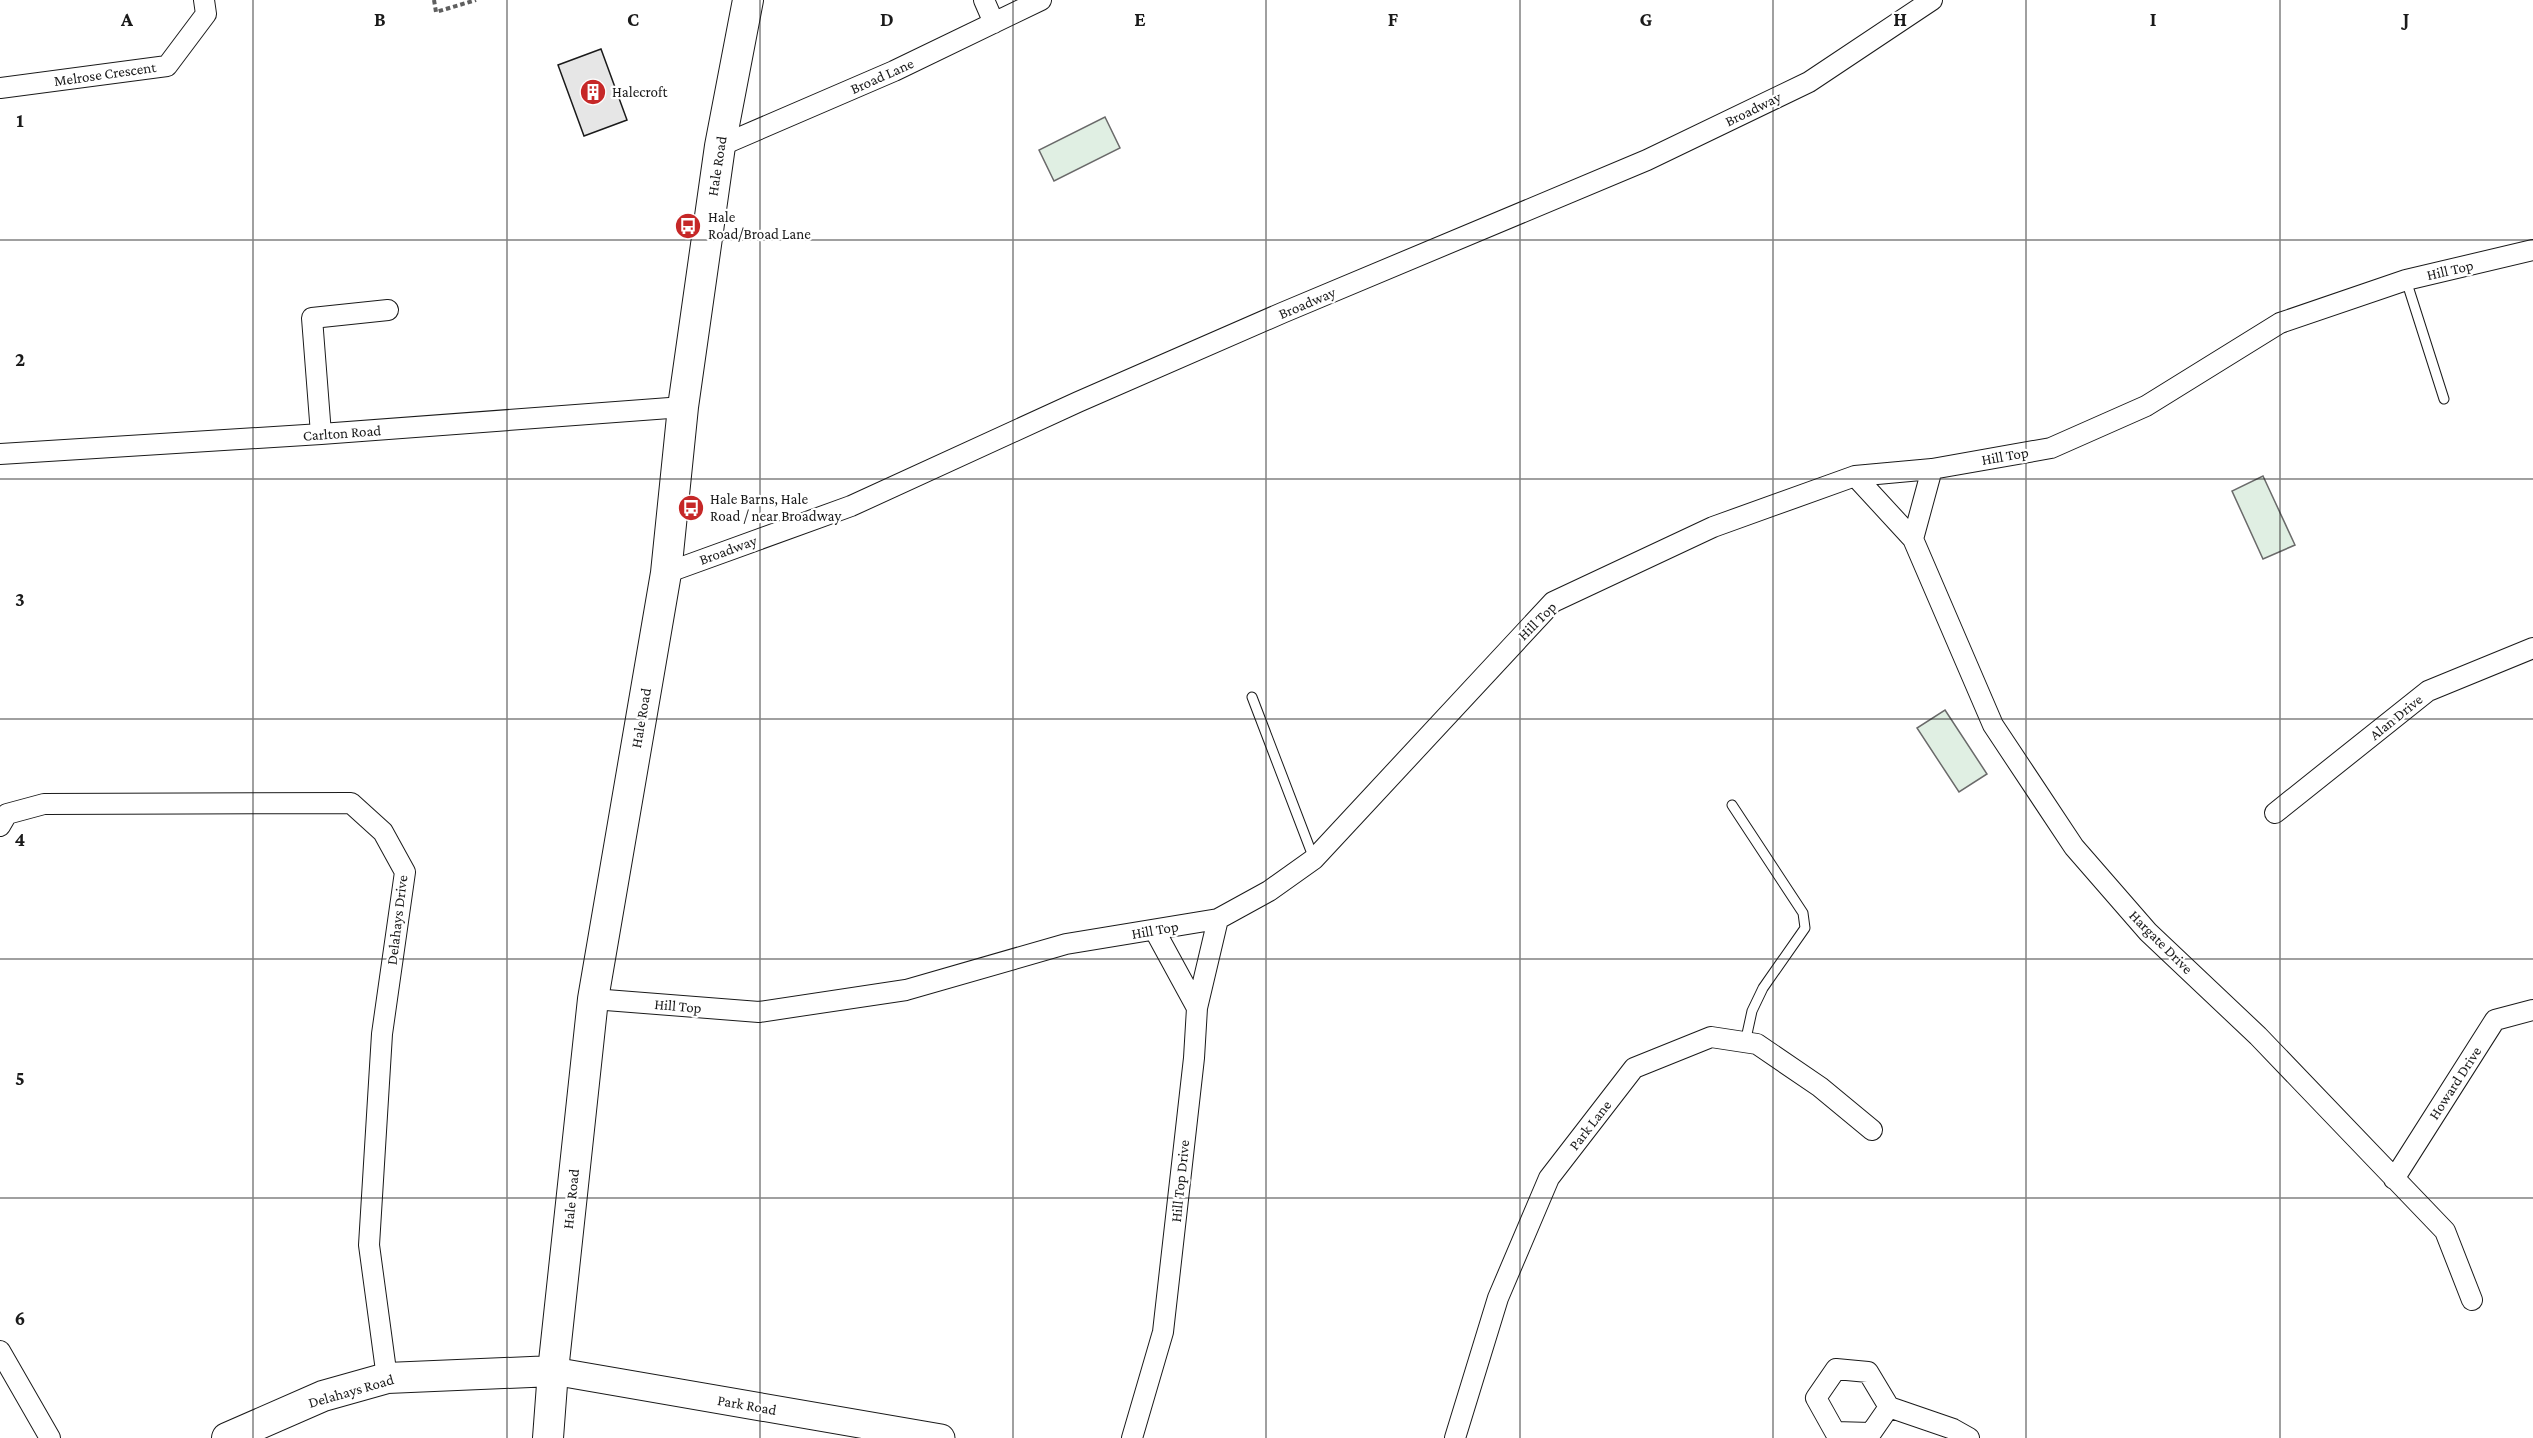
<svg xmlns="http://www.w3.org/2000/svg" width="2533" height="1438" viewBox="0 0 2533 1438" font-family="'Crimson Pro',serif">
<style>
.green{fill:#e0efe3;stroke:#6a6a6a;stroke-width:1.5}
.building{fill:#e6e6e6;stroke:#1a1a1a;stroke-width:1.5}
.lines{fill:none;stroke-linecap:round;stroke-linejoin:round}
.service-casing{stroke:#1a1a1a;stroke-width:11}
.minor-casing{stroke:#1a1a1a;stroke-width:22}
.secondary-casing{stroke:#1a1a1a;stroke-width:29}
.primary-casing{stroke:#1a1a1a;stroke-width:32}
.path{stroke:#5f5f5f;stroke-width:4;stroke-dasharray:4.5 3;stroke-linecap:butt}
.service{stroke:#fff;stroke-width:9}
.minor{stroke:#fff;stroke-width:20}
.secondary{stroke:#fff;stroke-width:27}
.primary{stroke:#fff;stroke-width:30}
.grid{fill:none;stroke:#1a1a1a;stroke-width:1.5;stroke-opacity:0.55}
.labels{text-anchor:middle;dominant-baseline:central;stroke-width:4.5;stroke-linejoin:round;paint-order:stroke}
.street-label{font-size:15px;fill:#1a1a1a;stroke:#fff}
.poi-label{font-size:15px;fill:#1a1a1a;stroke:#fff;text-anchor:start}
.grid-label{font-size:20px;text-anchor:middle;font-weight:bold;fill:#1a1a1a;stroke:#fff;stroke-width:4.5;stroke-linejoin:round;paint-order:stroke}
</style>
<rect width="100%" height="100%" fill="#fff"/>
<!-- green -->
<path class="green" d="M1105,117L1120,148L1054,181L1039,150Z
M2263,476L2295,545L2263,559L2232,491Z
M1945,710L1987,774L1959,792L1917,728Z"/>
<!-- building -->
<path class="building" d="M601,49L627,120L584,136L558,65Z"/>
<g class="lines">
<!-- service casing -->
<g class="service-casing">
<path id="service" d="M2406,280L2444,399
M1252,697L1314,859
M1732,805L1803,913L1805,928L1763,988L1752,1011L1745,1043"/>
</g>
<!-- minor casing -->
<g class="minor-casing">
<path id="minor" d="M984,0L994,23
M0,88L167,66L206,14L204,0
M720,146L894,71L1041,0
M321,434L312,318L388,310
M0,454L321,434L683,407
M1855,476L1913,539L1993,725L2074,847L2148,932L2258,1036L2445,1231L2472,1300
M1913,539L1932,469
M666,573L851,506L1078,402L1282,313L1647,160L1809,82L1932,0
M2275,813L2428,691L2533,648
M0,826L7,814L44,804L351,803L383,832L405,872L382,1034L369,1245L387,1378
M593,999L759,1012L906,990L1066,944L1218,919L1269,891L1314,859L1553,602L1713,527L1855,476L1932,469L2051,448L2146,406L2280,323L2406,280L2533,250
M1197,1008L1218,919
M2394,1179L2495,1020L2533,1010
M0,1351L50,1438
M1889,1407L1871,1433L1835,1432L1816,1398L1836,1369L1868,1372L1889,1407L1953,1429L1969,1438
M1132,1438L1163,1332L1194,1058L1197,1008L1155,931
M1455,1438L1498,1298L1549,1178L1634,1068L1711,1037L1757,1044L1820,1087L1872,1130"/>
</g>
<!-- secondary casing -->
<g class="secondary-casing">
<path id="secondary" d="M553,1371L941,1438"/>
</g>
<!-- primary casing -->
<g class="primary-casing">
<path id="primary" d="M227,1438L323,1396L387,1378L553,1371
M548,1438L553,1371L593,999L666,573L683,407L720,146L748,0"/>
</g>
<!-- path -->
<path class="path" d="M434,0L436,12L476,0"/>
<!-- service -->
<use href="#service" class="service"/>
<!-- minor -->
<use href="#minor" class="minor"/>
<!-- secondary -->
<use href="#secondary" class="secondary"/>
<!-- primary -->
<use href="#primary" class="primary"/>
</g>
<!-- grid -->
<path class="grid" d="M253,0V1438M507,0V1438M760,0V1438M1013,0V1438M1266,0V1438M1520,0V1438M1773,0V1438M2026,0V1438M2280,0V1438M0,240H2533M0,479H2533M0,719H2533M0,959H2533M0,1198H2533"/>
<!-- icons -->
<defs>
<g id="building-disc" transform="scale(1.35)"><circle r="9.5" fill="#c62828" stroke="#fff"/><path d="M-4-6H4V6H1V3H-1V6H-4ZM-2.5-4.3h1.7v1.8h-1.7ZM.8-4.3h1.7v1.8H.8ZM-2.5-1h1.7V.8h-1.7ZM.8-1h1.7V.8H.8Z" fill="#fff"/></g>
<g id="bus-disc" transform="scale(1.35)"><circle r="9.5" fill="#c62828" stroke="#fff"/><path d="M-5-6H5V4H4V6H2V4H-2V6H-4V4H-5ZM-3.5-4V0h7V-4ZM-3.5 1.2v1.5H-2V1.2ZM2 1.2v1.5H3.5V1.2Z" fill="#fff"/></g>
</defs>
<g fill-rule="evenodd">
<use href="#building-disc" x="593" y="92"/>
<use href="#bus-disc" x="688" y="226"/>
<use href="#bus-disc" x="691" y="508"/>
</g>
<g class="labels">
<!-- street labels -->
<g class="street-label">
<text transform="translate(105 74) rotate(-8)">Melrose Crescent</text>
<text transform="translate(882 76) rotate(-24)">Broad Lane</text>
<text transform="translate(1753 109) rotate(-26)">Broadway</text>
<text transform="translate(717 166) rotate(-81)">Hale Road</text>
<text transform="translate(2450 270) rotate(-13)">Hill Top</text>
<text transform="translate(1307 303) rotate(-23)">Broadway</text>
<text transform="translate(342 433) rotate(-4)">Carlton Road</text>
<text transform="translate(2005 456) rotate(-10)">Hill Top</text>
<text transform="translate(728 550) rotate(-20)">Broadway</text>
<text transform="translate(1537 621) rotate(-45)">Hill Top</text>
<text transform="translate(2396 717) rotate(-39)">Alan Drive</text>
<text transform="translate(641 718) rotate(-80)">Hale Road</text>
<text transform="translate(397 920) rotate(-83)">Delahays Drive</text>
<text transform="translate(1155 930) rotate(-10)">Hill Top</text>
<text transform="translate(2161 942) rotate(45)">Hargate Drive</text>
<text transform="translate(678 1006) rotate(5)">Hill Top</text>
<text transform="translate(2455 1083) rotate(-57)">Howard Drive</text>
<text transform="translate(1590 1125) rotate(-52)">Park Lane</text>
<text transform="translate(1180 1181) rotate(-84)">Hill Top Drive</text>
<text transform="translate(571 1199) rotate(-84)">Hale Road</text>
<text transform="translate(351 1391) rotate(-16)">Delahays Road</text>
<text transform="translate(747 1405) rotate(10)">Park Road</text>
</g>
<!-- poi labels -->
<g class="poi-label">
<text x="612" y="92">Halecroft</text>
<text x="708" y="217">Hale<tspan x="708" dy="17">Road/Broad Lane</tspan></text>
<text x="710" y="499">Hale Barns, Hale<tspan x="710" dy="17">Road / near Broadway</tspan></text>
</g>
</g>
<g class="grid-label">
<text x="127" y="26">A</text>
<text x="380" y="26">B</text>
<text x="633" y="26">C</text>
<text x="887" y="26">D</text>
<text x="1140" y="26">E</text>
<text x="1393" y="26">F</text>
<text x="1646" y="26">G</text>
<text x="1900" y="26">H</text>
<text x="2153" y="26">I</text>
<text x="2406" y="26">J</text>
<text x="20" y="127">1</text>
<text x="20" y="366">2</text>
<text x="20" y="606">3</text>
<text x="20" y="846">4</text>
<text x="20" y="1085">5</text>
<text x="20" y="1325">6</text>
</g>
</svg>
